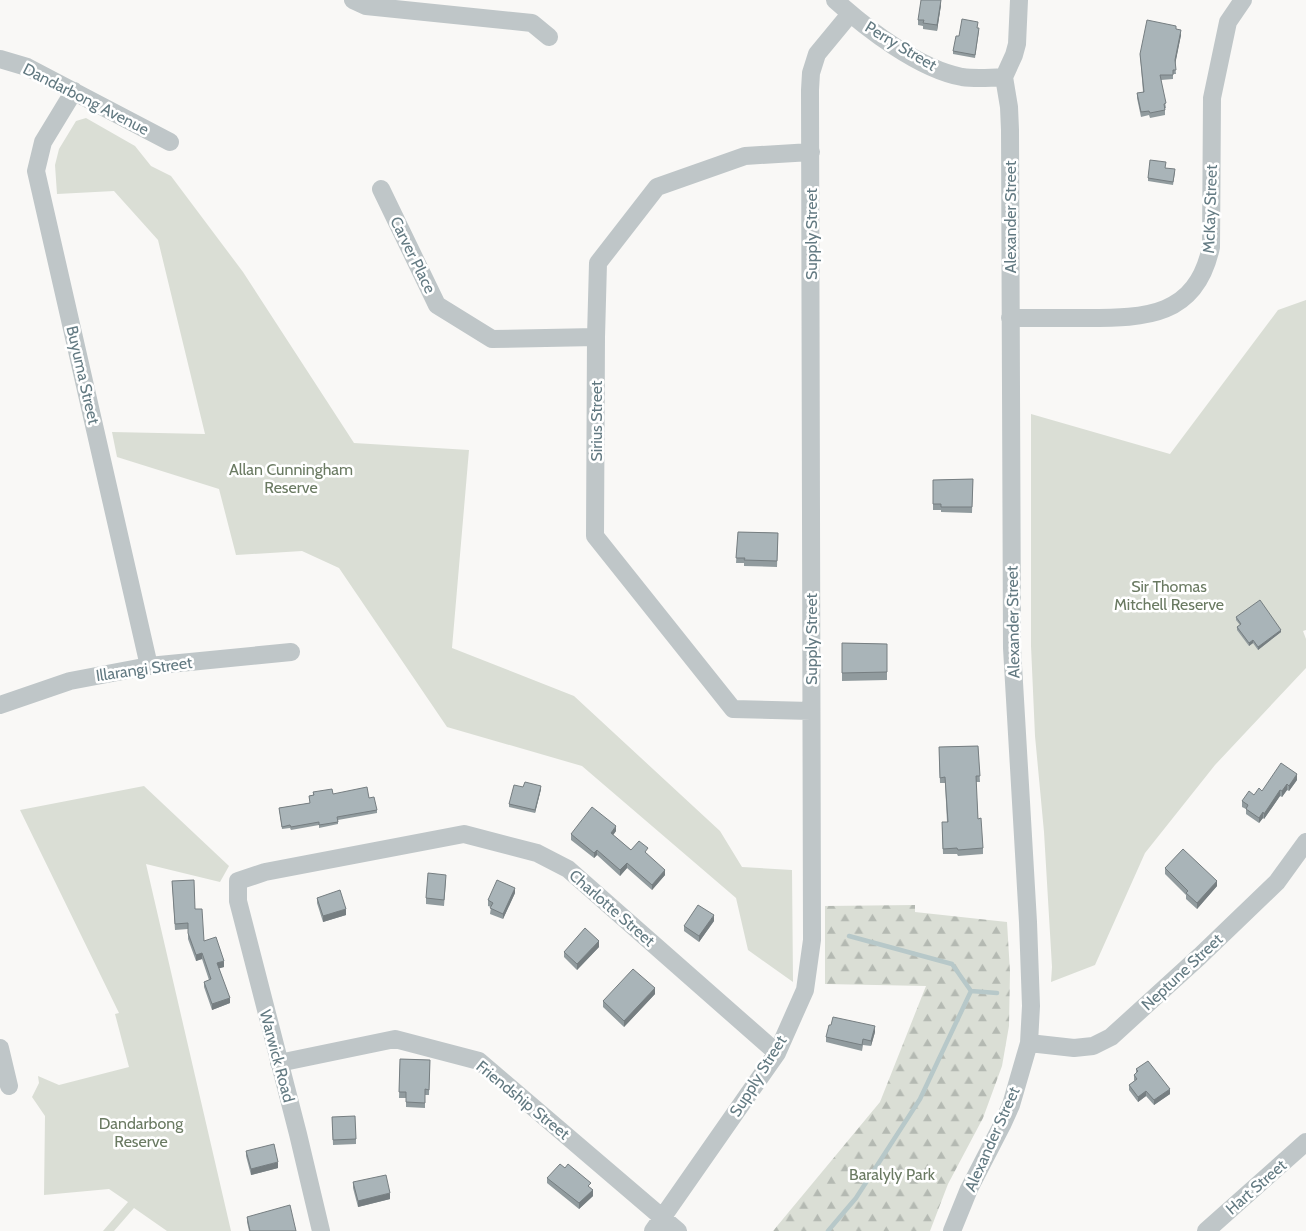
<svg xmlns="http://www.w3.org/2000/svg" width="1306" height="1231" viewBox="0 0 1306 1231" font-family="Cabin,sans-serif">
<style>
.forest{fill:url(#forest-firs)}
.park{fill:#daded5}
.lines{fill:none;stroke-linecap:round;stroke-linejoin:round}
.stream{stroke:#b7c8c9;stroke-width:4.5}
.minor{stroke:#bfc6c8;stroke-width:18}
.wall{fill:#919b9e}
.shaded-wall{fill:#767e81}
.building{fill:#a9b4b8;stroke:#767e81}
.labels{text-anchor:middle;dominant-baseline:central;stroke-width:5;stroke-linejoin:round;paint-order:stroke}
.street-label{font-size:16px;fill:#637a82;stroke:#fff}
.park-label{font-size:16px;fill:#6a7a62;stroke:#fff}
</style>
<defs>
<pattern id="forest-firs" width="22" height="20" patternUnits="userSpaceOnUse" patternTransform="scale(1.25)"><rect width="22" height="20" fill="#daded5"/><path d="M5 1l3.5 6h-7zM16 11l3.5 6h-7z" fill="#b4b9b2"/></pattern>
</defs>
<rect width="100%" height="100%" fill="#f9f8f6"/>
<!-- forest -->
<path class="forest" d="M915,905V912L1007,922L1010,972L1009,1026L1002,1066L983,1118L948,1184L930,1231H773L880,1102L926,986L825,984V906Z"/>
<!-- park -->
<path class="park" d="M86,118L135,146L151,166L171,176L243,272L354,443L469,450L452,648L574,696L720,831L742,867L792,870L793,982L748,950L736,898L582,766L447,727L339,568L302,551L236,555L219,489L117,457L112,432L205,434L158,240L114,191L57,194L55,165L59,149L76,121Z
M1306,300V630L1303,631L1306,639V668L1215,765L1145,853L1095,965L1051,982L1052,967L1044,832L1035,736L1031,646V414L1170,454L1278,310Z
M144,786L229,866L220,882L146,864L231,1231H167L134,1208L114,1231H103L128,1202L109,1189L44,1195L45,1116L32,1097L39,1083L38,1076L59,1085L129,1067L115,1014L119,1013L20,810Z"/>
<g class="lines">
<!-- stream -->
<path class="stream" d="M849,936L952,964L971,991
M828,1231L856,1198L920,1099L971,991L997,993"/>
<!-- minor -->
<path class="minor" d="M353,0L366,6L532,23L549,37
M835,0C867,29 919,69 962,77C976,79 990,78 1004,77
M0,59L27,67L170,142
M74,91L43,142L36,171L149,666
M811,152L745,156L657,187L598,263L596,337L595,536L733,709L811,711
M381,189L437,305L492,339L596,337
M1010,318C1035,318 1061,318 1086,318C1146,318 1196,317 1211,247L1212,98L1228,22L1243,0
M0,705L70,681L149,666L291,652
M1029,1043L1074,1048L1093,1046L1111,1037L1200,956L1277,882L1306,842
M0,1048L9,1086
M279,1063L395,1039L479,1061L678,1231
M321,1231L298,1134L238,901V881L265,872L464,834L537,853L568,869L777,1053
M653,1231L777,1053L805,990L812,940L810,90L811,73L817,54L850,14
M952,1231L969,1189L1002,1125L1011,1105L1029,1043L1031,1006L1028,922L1012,648L1010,130L1009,107L1004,77L1014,55L1017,44L1019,0
M1206,1231L1306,1142"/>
</g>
<!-- wall -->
<path class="wall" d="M941,5L937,31L923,29V26L918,25V20Z
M977,28L979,31L975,58L953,54V51L959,36Z
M1176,29L1181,35L1175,64L1176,74H1173V79L1161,80L1166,108H1165V115L1150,118L1149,115L1141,117L1137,98V93L1143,92L1140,54Z
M1166,168L1175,172L1173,185L1148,181V178Z
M973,479L972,513L941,512V510H933V480Z
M738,532L778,533L777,567L744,566V563H736Z
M1236,617L1281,632L1258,650L1253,643L1249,646L1237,630V627L1240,625L1236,620Z
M842,643L887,644V680L842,681Z
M978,746L980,782H976L978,819L983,848V854L958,856L957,854H943L942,828L947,822L945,783H940L939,747Z
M1297,780L1289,791L1287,790L1282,797L1280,796L1264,819L1263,818L1259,823L1246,814V809L1242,807V801L1262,791Z
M523,787L541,789L535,813L509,807V804Z
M313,792L369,798L377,810V813L338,820V824L319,828V825L291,830L290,828L282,829L279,808L310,803L309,796L313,795Z
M616,831L613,835L631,850L648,854H647L665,875L652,890L627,868L620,876L597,855L594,858L571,840V834Z
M1165,868L1217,886L1197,909L1186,899V895L1165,874Z
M446,880L444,906L426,904V898Z
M172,881L195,909L204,941L224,967L219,968L230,1003L212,1010L204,987V982L209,980L202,959L196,961L188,939V929L175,930Z
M515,893L503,919L490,914L491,907L488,906V900Z
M317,898L346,915L323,922L317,903Z
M714,921L699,942L684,931V926Z
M599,947L577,970L564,957V952Z
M655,994L624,1027L603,1007V1001Z
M875,1032L871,1046L863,1045L862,1051L826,1042V1037Z
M400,1059L430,1060L429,1095H425V1108L406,1107V1098H399Z
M1136,1069L1170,1094L1154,1105L1146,1096L1138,1102L1129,1090V1085L1135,1081L1134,1080V1075L1136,1073Z
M332,1117L356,1139V1144L333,1145Z
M246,1151L278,1168L251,1175L246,1156Z
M547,1178L591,1188L593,1196L579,1209L547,1183Z
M353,1182L390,1199L358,1207L353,1188Z
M247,1217L296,1231H249L247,1222Z"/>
<!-- shaded-wall -->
<path class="shaded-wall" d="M941,0V5L937,31V25Z
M1181,30V35L1175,65V60Z
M1281,630V632L1258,650V647Z
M1253,640V643L1249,646V643Z
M1297,774V780L1289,791V786Z
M1287,784V790L1282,797V791Z
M541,786V789L535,813V810Z
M1280,790V796L1264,819V814Z
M1263,812V818L1259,823V818Z
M616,826V831L611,838V833Z
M597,850V855L594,858V853Z
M627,863V868L620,876V870Z
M665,870V875L652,890V885Z
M1217,881V886L1197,909V903Z
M515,888V893L503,919V914Z
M346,909V915L323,922V916Z
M714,915V921L699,942V936Z
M599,941V947L577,970V964Z
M202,953V959L196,961V955Z
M224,961V967L217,969V963Z
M655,988V994L624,1027V1021Z
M230,998V1003L212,1010V1004Z
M875,1026V1032L871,1046V1041Z
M1170,1089V1094L1154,1105V1100Z
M1146,1091V1096L1138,1102V1097Z
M278,1162V1168L251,1175V1169Z
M593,1190V1196L579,1209V1203Z
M390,1193V1199L358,1207V1201Z"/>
<!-- building -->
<path class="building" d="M921,0H941L937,25L923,23L924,20H918Z
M962,19L978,22L977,28H979L975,55L953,51L956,36H959Z
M1147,20L1176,26V29L1181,30L1175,60L1176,70H1173V75H1160L1166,103L1164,104L1165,110L1150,113L1149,111L1141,112L1137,93L1144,92L1140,54Z
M1150,160L1166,162L1165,168L1175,169L1173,182L1148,178Z
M973,479L972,507H941V504H933V480Z
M738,532L778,533L777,561L744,560L745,558H736Z
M1260,600L1281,630L1258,647L1253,640L1249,643L1237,627L1241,624L1236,617Z
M842,643L887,644V672L842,673Z
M978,746L980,776H976L978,819L981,818L983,848L958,850L957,848L943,849L942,822H948L945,777L940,778L939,747Z
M1281,763L1297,774L1289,786L1287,784L1282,791L1280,790L1264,814L1263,812L1259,818L1246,809L1248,805L1242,801L1249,791L1254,795L1259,788L1262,791Z
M525,782L541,786L535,810L509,804L514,785L523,787Z
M367,787L369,798L374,797L377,810L337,817L338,822L319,825V822L291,827L290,825L282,827L279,808L310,803L309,796L314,795L313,792L332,789L333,794Z
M592,807L616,826L611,833L631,850L639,841L648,848L645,852L665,870L652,885L627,863L620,870L597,850L594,853L571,834Z
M1183,849L1217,881L1197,903L1186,893L1188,891L1165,868Z
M428,873L446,875L444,900L426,898Z
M194,880L195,909H202L204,941L216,937L224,961L217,963L230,998L212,1004L204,982L211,979L202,953L196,955L188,933V923L175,924L172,881Z
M497,880L515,888L503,914L490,908L493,903L488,900Z
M340,890L346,909L323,916L317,898Z
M698,905L714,915L699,936L684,926Z
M585,928L599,941L577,964L564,952Z
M633,969L655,988L624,1021L603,1001Z
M833,1017L875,1026L871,1041L863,1039L862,1045L826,1037L829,1025H831Z
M400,1059L430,1060L429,1090L425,1089V1103L406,1102V1092H399Z
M1148,1061L1170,1089L1154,1100L1146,1091L1138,1097L1129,1085L1137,1079L1134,1075L1138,1071L1136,1069Z
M355,1116L356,1139L333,1140L332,1117Z
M274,1144L278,1162L251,1169L246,1151Z
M560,1164L565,1168L568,1164L591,1183L588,1186L593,1190L579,1203L547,1178Z
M386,1175L390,1193L358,1201L353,1182Z
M290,1205L296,1231H250L247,1217Z"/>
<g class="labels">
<!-- street labels -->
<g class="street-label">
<text transform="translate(901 46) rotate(31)">Perry Street</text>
<text transform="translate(86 99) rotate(27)">Dandarbong Avenue</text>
<text transform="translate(1210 209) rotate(-88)">McKay Street</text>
<text transform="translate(1010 217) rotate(-90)">Alexander Street</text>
<text transform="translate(811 234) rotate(-90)">Supply Street</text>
<text transform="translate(413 255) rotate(64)">Carver Place</text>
<text transform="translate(83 375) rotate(77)">Buyuma Street</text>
<text transform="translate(596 421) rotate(-90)">Sirius Street</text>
<text transform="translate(1013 622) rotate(-91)">Alexander Street</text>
<text transform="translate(811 639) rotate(-90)">Supply Street</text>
<text transform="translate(144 669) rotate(-8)">Illarangi Street</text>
<text transform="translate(612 908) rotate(41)">Charlotte Street</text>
<text transform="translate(1182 972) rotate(-43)">Neptune Street</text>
<text transform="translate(277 1056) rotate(75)">Warwick Road</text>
<text transform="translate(758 1076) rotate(-58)">Supply Street</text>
<text transform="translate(523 1100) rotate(39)">Friendship Street</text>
<text transform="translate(992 1139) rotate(-66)">Alexander Street</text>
<text transform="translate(1256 1187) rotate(-41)">Hart Street</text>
</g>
<!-- park labels -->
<g class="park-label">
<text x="291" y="469">Allan Cunningham<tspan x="291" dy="18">Reserve</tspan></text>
<text x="1169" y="586">Sir Thomas<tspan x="1169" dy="18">Mitchell Reserve</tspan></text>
<text x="141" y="1123">Dandarbong<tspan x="141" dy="18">Reserve</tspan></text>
<text x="892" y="1174">Baralyly Park</text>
</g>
</g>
</svg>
